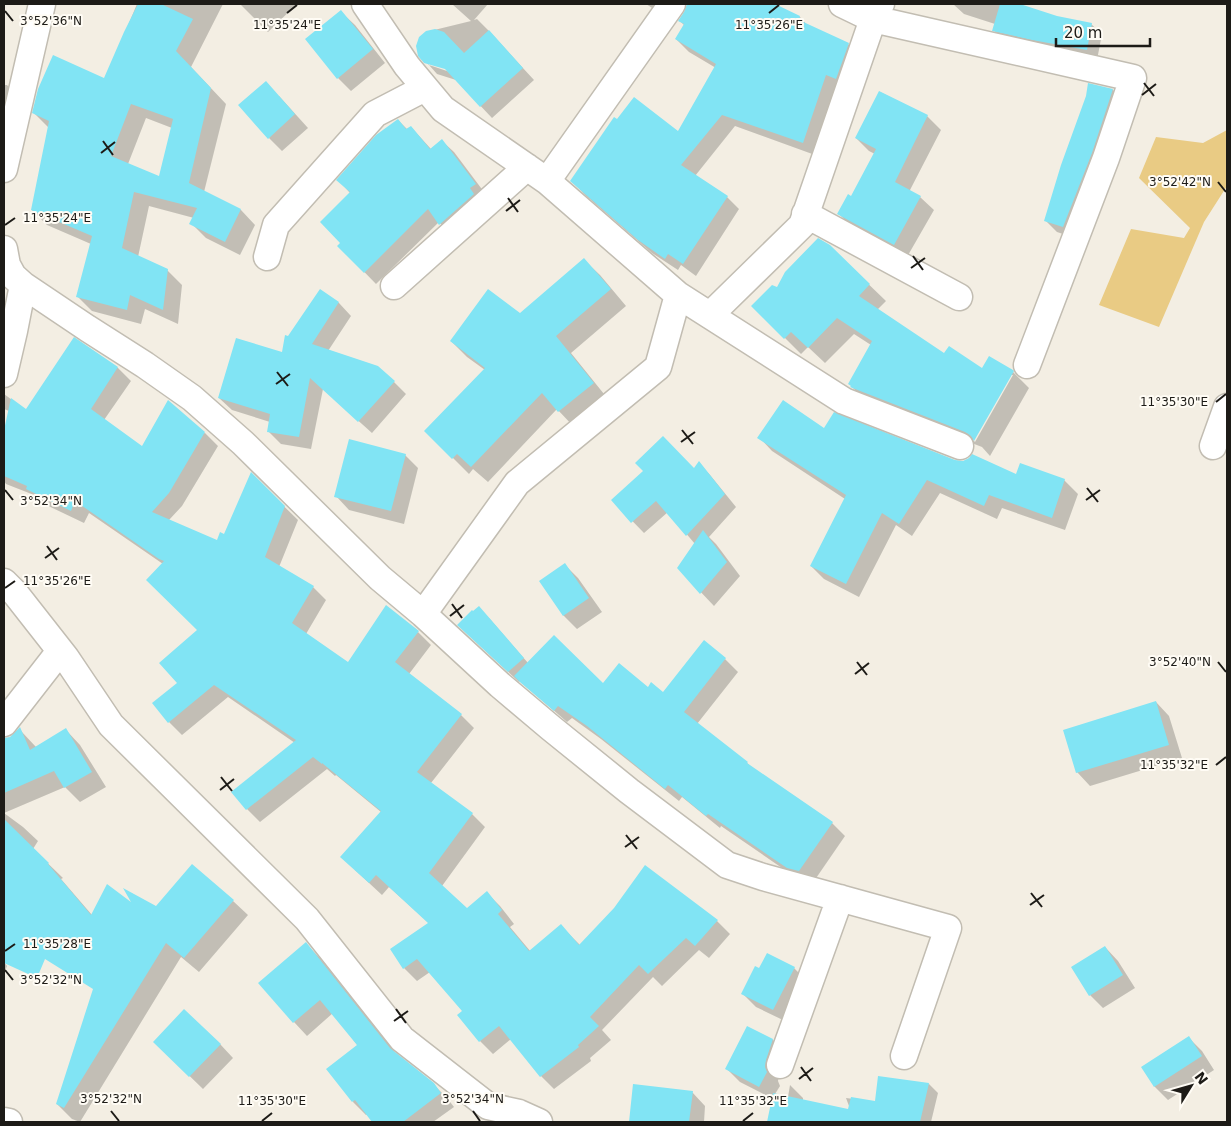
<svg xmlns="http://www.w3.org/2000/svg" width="1231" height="1126" viewBox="0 0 1231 1126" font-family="'DejaVu Sans',sans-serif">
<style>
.water{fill:#e9cb84}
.shadow{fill:#0003;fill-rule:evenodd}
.building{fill:#81e4f4;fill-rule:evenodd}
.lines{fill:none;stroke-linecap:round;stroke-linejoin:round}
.minor-casing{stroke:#c2bdb2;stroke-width:29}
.minor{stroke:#fff;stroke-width:26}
.ticks{fill:none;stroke:#1d1b17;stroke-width:2}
.ticks-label{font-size:12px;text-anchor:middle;fill:#1d1b17;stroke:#fffcf5;stroke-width:4;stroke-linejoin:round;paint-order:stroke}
</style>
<rect width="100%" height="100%" fill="#f3eee3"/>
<!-- water -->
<path class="water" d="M1227,130V186L1204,222L1159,327L1099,305L1131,229L1184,238L1190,228L1139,178L1156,137L1203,143Z"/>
<!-- shadow -->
<path class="shadow" d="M137,4H223L191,67L226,104L204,192L241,210L255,225L240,255L206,238L191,223L194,218L149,206L138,257L167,270L182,285L178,324L145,309L141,324L92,311L77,296L91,244L47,225L32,210L49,128L34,113L105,80ZM146,118L172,128L160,178L128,164Z
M240,4H297L268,32Z
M452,4H488L474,20L477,19L489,31L534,80L492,118L456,80L437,74L429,65L450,72L451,69L429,63V65L420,55L426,32L471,21Z
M646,4H677L666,17Z
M688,4H738L773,22L800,17L808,26L848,44L861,57L815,155L735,126L695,176L727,197L739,209L696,276L681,265L678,270L652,253L584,194L572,181L678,133L716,68L689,52L676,39L685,26L680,21L688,6Z
M953,4H1016L1057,17L1091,24L1102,34L1097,60L1004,41L994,30L995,24L964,14Z
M341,12L355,25L385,63L351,91L338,78Z
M4,85H7L20,99L4,155Z
M1089,85L1113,90L1124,102L1075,238L1057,232L1046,221L1087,97Z
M880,92L927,116L941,130L910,190V191L920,197L934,210L907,257L852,227L839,214L851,198L875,154L869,151L856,138Z
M279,96L308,128L282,151L269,138Z
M398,120L408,130L411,127L431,149L442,141L454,152L487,196L452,236L439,222L376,284L339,246L342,243L350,193L338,180Z
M829,246L886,301L877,310L945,355L982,370L1013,372L1029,388L990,456L982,447L868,403L852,387L871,345L854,334L825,363L808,347L801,354L753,306L777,288ZM1010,375H1013L975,442L973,440Z
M584,260L600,275L626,306L571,353L608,399L574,427L557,409L488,482L473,469L469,474L426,431L485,370L467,357L451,341L520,315Z
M320,291L339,303L351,316L328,351L394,382L406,394L372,433L323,389L311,449L281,444L268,431L270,422L232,410L219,398L283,353L289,338Z
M74,339L118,368L131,381L104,420L142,447L205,433L218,446L182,506L169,520L218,542L225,536L251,474L298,520L279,567L313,587L326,600L306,634L348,664L418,632L431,645L409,674L461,715L474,728L431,783L472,814L485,827L442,886L467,909L487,893L500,906L514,924L510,927L531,952L561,926L580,945L717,921L730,934L709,958L699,950L662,986L653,977L602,1030L611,1040L590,1058L591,1061L554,1089L541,1076L511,1039L493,1054L480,1041L464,1011L430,972L417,981L404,968L429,923L389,887L382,895L355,870L381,812L336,775L335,776L327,769L260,822L247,809L233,792L295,743L228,697L182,735L169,722L178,683L199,631L163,564L89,513L84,523L40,502L34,495L6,484L4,481V444L10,427L9,411L4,409V394L27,411Z
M824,430L1017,476L1064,480L1078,494L1065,530L1002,508L997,519L940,493L912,536L896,525L859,597L824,579L811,566L845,499L772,451L759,437Z
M405,455L418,468L404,524L349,510L336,496Z
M699,463L710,475L736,507L709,537L716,544L740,576L714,606L678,568L695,544L668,512L644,533L612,500L694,470Z
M565,565L578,578L602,612L577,629L564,616L541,581Z
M489,618L528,663L603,685L648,689L663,694L725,659L738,672L697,724L747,763L756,771L832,823L845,836L812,884L801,881L721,826L720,828L682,797L679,801L601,739L572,718L567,722L520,681L519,682L470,636Z
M1156,702L1169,716L1182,758L1090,786L1077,772Z
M66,730L80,745L106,787L80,802L65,787L4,813L23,827L38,841L33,849L63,878L61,879L92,915L135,906L156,908L233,901L248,915L199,972L181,957L80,1122L72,1119L57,1104L94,990L92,986L4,927V740L11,738L21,731L36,747Z
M306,944L319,957L397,1055L433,1084L447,1098L454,1107L433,1122H374L368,1114L366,1115L353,1102L358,1046L333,1013L307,1036L294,1022L260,984Z
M1105,947L1118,961L1135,988L1103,1008L1090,995Z
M4,962L7,966L4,974Z
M794,968L807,981L787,1022L756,1007L742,993L760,970Z
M748,1028L773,1040L786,1054L779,1074L778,1081L780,1086L775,1094L788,1097L790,1085L803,1098V1100L845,1119V1122H768L773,1099L740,1082L727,1069Z
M1189,1038L1202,1051L1214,1070L1168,1100L1155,1087L1143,1067Z
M220,1044L233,1058L203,1089L168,1055Z
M929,1084L938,1093L931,1122H855L846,1098L877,1102Z
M634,1085L692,1092L705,1106L704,1122H630Z"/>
<!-- building -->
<path class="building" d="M138,4H161L193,19L176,51L211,88L189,183L241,209L225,242L189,224L197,208L134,192L122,248L168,269L163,310L130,295L127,310L76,297L92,236L31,210L49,121L32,113L38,89L53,55L104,78L124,32ZM131,104L173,119L159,176L111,156Z
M687,4H775L800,16L799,20L849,43L836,79L826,75L803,143L722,115L681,165L728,196L683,264L668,254L665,259L638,240L570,181L614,117L617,119L634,97L678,131L716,64L675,39L684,24L678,21L684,12Z
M1000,4H1020L1057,16L1092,23L1087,50L1032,40L992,31Z
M341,10L373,49L337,79L305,39Z
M435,29L444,32L464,53L489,30L523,68L480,107L445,69L424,63L418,56L416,46L419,37L426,31Z
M266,81L295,114L268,139L238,105Z
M1088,83L1113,89L1092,153L1063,227L1044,221L1061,165L1086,96Z
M879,91L928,115L895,182L921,196L894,245L837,214L848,194L851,196L876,149L855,138Z
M398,119L406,129L411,126L430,149L442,139L476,184L470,188L474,194L439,225L428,209L364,273L337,246L340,243L320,222L350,192L336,180L376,135Z
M818,238L830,245L870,284L859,296L944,353L949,346L982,368L989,356L1013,370L1014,371L974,441L971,436L965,432L850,387L851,386L848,384L872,341L837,318L808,348L791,332L784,339L751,306L772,285L777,287L785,272Z
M584,258L611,289L556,336L594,383L558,412L542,393L471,467L457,454L452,459L424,431L485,368L450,341L488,289L520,313Z
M320,289L339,302L312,344L378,366L395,381L358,422L310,378L299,437L267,432L270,414L218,398L236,338L282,352L285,335L288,336Z
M74,337L118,367L91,409L142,446L168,400L205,432L169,493L152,512L217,540L220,532L224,534L251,472L285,506L265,557L314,586L292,623L348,662L386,605L419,631L395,662L462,714L417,772L473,813L429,873L467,908L487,891L502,910L498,914L529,951L561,924L579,945L614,908L645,865L718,920L695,946L686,938L648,974L639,965L590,1017L599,1026L578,1045L579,1047L540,1077L499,1026L479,1042L457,1015L462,1011L417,959L403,969L390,949L428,923L376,875L369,883L340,857L381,811L322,763V764L313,757L246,810L231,792L296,740L214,685L168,723L152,703L177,683L159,663L197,630L146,580L164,561L159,559L75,501L71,511L26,489L27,486L4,476V430L11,398L26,409Z
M783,400L824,428L834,412L955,460L963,461L969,458L972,454L1016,474L1020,463L1065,479L1052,518L989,495L984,506L927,480L899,524L882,513L846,584L810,566L846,495L757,438Z
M663,436L694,468L699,461L725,494L686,536L656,501L631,523L611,500L643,471L635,463Z
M349,439L406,454L391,511L334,497Z
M703,530L727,562L700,594L677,568Z
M565,563L589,598L563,616L539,581Z
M479,606L524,658L508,672L457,625L472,610L473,611Z
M554,635L603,683L619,663L648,687L651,682L663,692L704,640L726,658L684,712L748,762L747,763L833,822L799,871L787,868L708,814L706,816L668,785L665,789L587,726L558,706L554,711L521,683L514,676Z
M1156,701L1169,745L1076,773L1063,730Z
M20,727L30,750L66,728L92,772L64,788L54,771L4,793V738L10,737Z
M4,819L49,863L48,864L91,915L107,884L131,902L123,888L156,906L192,864L234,900L184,958L166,943L64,1108L56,1104L93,989L45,959L37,978L4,963Z
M306,942L390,1048L434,1083L441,1093L403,1122H372L355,1100L352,1102L326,1069L357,1045L320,1000L293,1023L258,983Z
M1105,946L1123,975L1089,996L1071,967Z
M767,953L795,967L773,1010L741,994L755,966L759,968Z
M184,1009L221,1044L189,1077L153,1042Z
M747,1026L773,1039L766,1060L765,1067L767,1072L759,1087L725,1069Z
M1189,1036L1202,1056L1154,1087L1141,1067Z
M878,1076L929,1083L920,1122H767L773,1093L848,1109L851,1097L875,1101Z
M633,1084L693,1091L689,1122H629Z"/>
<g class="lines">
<!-- minor casing -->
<g class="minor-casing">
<path id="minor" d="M365,4L407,66L443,109L547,181L678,295L844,401L960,446
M842,4L873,19L1133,78L1106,158L1027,365
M4,169L42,4
M547,181L672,4
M805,214L959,297
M4,249L7,265L13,276L23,285L87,328L145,365L192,398L243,443L380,578L423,614L500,685L551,728L629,791L727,865L763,877L948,928L904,1056
M267,257L276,225L375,114L425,88
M394,286L527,167
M710,315L802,225L873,19L881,4
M4,374L14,331L23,285
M1213,446L1227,407
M4,582L15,593L66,658L111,725L307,919L402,1039L488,1106L519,1113L539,1122
M423,614L517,483L658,367L678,295
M4,723L60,651
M780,1065L840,898
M4,1121L9,1122"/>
</g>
<!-- minor -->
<use href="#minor" class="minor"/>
</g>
<!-- ticks -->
<path class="ticks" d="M5,11L13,21M287,13L297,5M769,13L779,5M1144,83L1154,96M1142,95L1156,84M103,141L113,155M101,153L115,142M1218,182L1226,192M508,198L518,212M506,211L520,200M5,225L15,218M913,256L923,270M911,268L925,258M277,372L288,386M276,384L290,374M1216,402L1226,394M682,430L693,444M681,442L695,432M1087,488L1098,502M5,490L13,500M1086,500L1100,490M47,546L57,560M45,558L59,548M5,588L15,581M452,604L462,618M450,616L464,605M857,662L867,675M1218,662L1226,672M855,674L869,663M1216,765L1226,757M221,777L232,791M220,790L234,779M626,835L637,849M625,847L639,837M1031,893L1042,907M1030,905L1044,895M5,951L15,944M5,970L13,980M396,1009L406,1023M394,1021L408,1011M801,1067L811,1081M799,1079L813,1068M111,1111L119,1121M473,1111L480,1121M262,1121L272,1113M743,1121L753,1113"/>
<g class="ticks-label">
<text x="51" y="25">3°52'36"N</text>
<text x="287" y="29">11°35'24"E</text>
<text x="769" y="29">11°35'26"E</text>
<text x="1180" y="186">3°52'42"N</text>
<text x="57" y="222">11°35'24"E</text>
<text x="1174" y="406">11°35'30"E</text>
<text x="51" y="505">3°52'34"N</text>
<text x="57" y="585">11°35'26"E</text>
<text x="1180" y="666">3°52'40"N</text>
<text x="1174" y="769">11°35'32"E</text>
<text x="57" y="948">11°35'28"E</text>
<text x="51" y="984">3°52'32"N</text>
<text x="111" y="1103">3°52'32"N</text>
<text x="473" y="1103">3°52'34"N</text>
<text x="272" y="1105">11°35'30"E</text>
<text x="753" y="1105">11°35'32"E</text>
</g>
<!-- border -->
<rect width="1231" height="1126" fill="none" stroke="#1d1b17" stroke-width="10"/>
<!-- north arrow -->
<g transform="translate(1191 1086) rotate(53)" stroke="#fffcf5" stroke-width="4" paint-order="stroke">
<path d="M0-4L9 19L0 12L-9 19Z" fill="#1d1b17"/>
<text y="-8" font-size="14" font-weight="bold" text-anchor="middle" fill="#1d1b17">N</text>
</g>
<!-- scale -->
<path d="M1056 38v8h94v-8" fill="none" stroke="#1d1b17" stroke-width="2.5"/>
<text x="1064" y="38" font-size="15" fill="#1d1b17" stroke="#fffcf5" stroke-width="4" paint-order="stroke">20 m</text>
</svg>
